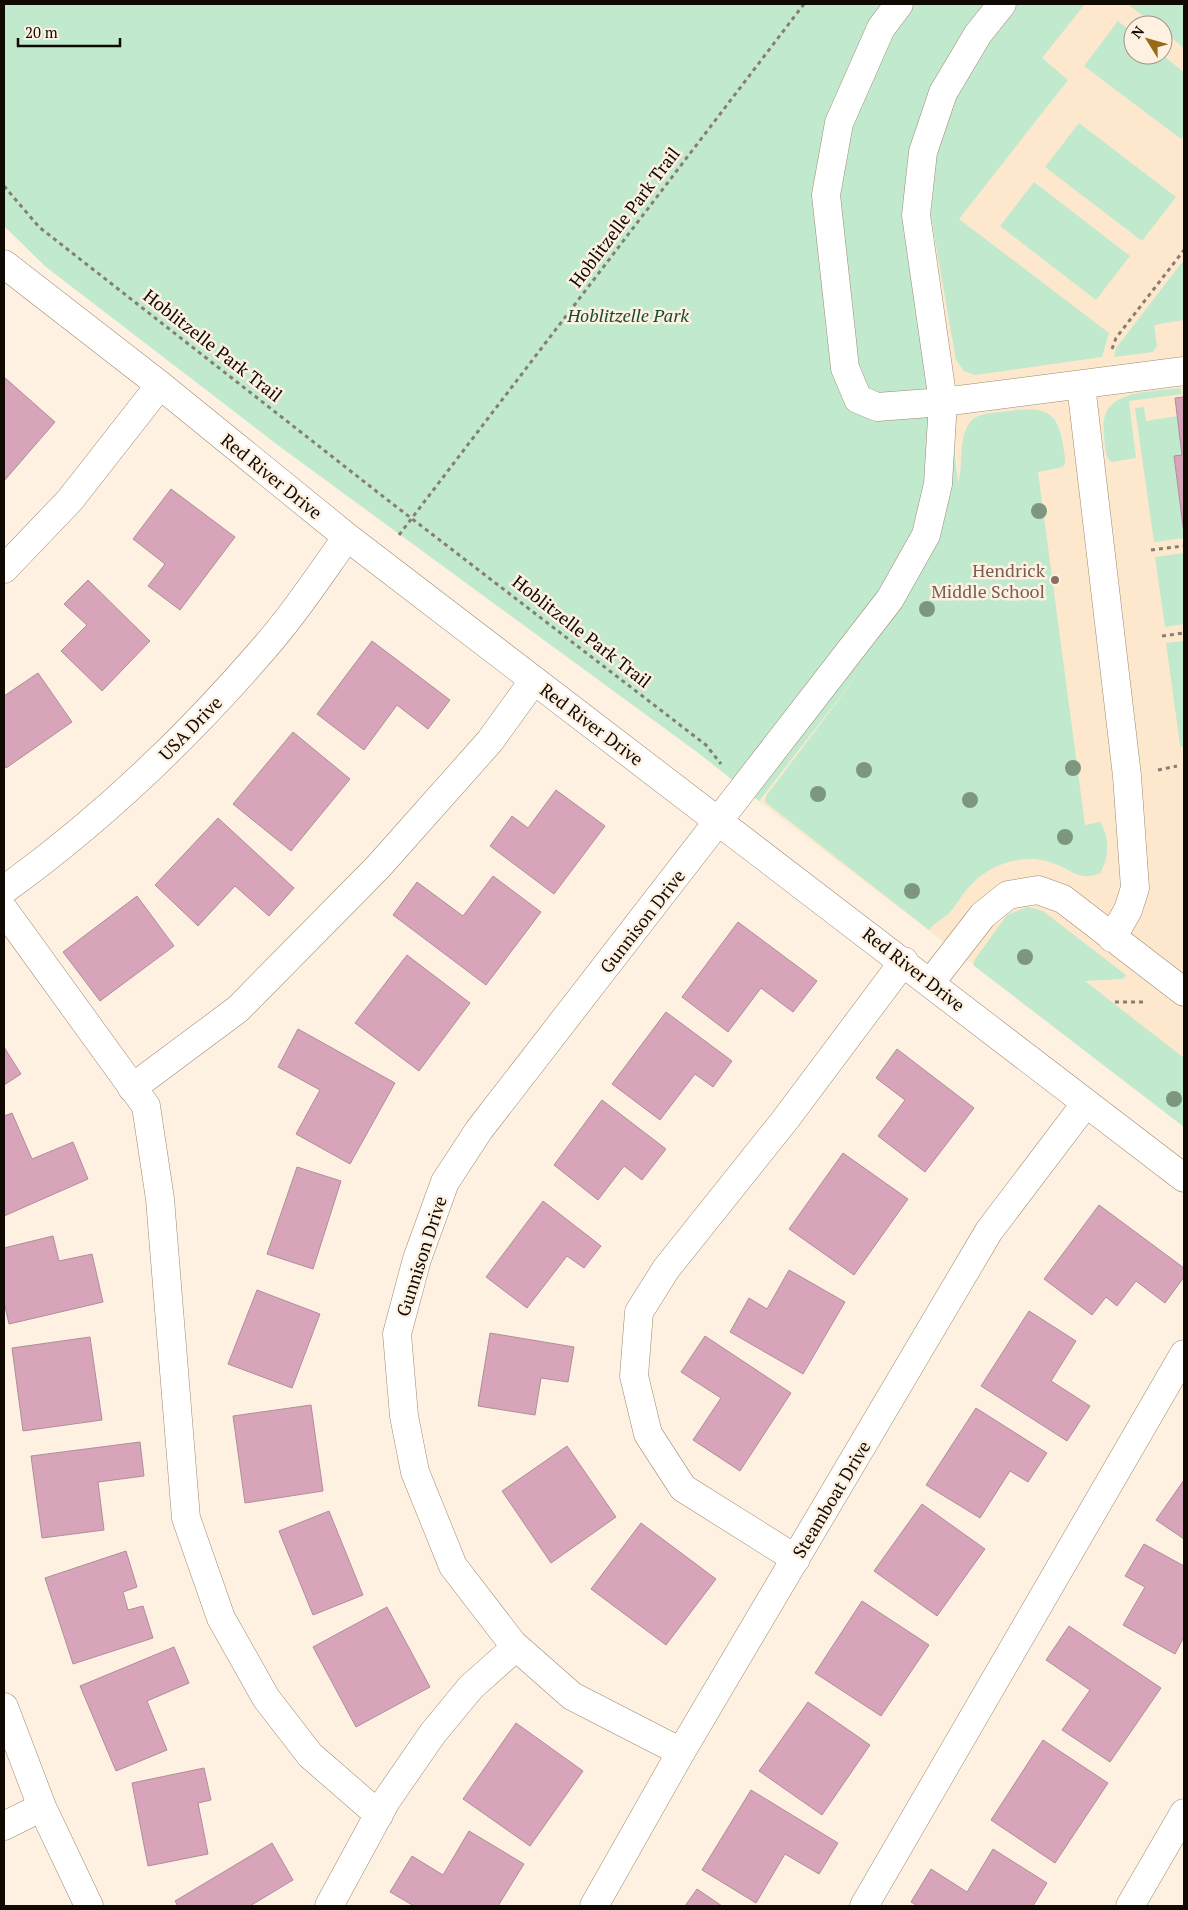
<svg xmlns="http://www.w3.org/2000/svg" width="1188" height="1910" viewBox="0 0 1188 1910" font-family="'PT Serif',serif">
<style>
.built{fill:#fde8cd;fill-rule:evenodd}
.green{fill:#c0e9ce}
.building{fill:#d8a4ba;stroke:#af8e9c}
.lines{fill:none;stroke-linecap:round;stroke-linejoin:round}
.minor-casing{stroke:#9d8a71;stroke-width:29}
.path{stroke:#877d71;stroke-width:3;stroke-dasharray:4 4;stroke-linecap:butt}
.minor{stroke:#fff;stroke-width:28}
.tree{fill:#7d977f}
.education-dot{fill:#8d6e63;stroke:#fef1e1;stroke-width:2}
.labels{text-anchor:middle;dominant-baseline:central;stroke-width:5;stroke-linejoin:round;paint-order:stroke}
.street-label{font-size:18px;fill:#110a03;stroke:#fef1e1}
.park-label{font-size:18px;font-style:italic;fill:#144d2f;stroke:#fef1e1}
.education-label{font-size:18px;fill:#785e54;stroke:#fef1e1;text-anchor:end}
</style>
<rect width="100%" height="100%" fill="#fef1e1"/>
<!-- built -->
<path class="built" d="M1030,4H1184V1125L759,801L915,601L958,470L929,198ZM1133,25H1163V55H1133Z"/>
<!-- green -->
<path class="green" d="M4,4H1085L1042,58L1068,80L959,219L1109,333L1102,357L975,375L964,371L956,360L930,211L958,483C964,465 957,436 972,420C980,413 991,413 1001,412C1036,408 1057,403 1063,445C1064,453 1067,460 1063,467L1038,472L1085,825L1100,822C1110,837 1109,859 1100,873C1081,881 1074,872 1058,865C1026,851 989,863 968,888C961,896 956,906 949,913C943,920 936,921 929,930L765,802L766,796L862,669L759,801L701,755L279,446L46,267L4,226Z
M1132,4H1184V48L1163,31V25H1155L1130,6Z
M1118,21L1133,33V55H1162L1184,72V135L1181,139L1084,66Z
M1079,123L1176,197L1142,241L1045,167Z
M1034,182L1130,256L1096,300L1000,226Z
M1183,261L1184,320L1154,325L1157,346L1153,352L1114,357L1116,348Z
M1181,388L1182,394L1129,401L1136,458L1112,462L1109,460C1104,453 1105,442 1104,434C1098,388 1149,393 1181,388Z
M1144,407L1146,421L1177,416L1182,455L1174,457L1184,538L1154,542L1135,408Z
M1184,553V624L1165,627L1155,557Z
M1184,641V748L1180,745L1166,643Z
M1028,907L1043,911L1126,975L1123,979L1085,981L1184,1058V1127L973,965L975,959L1007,915Z"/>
<!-- building -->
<path class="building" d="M4,377L55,422L4,481Z
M1184,397V534L1174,456L1182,455L1175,398Z
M171,489L235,537L180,610L148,586L165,564L133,539Z
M88,580L150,641L102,691L61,651L87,625L64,604Z
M372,641L450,700L428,729L397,705L364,750L317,714Z
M38,673L72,722L6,768L4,764V696Z
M293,732L350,779L291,851L233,804Z
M556,790L605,826L554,894L490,846L512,816L528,828Z
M218,818L294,888L269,916L235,886L198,926L155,885Z
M493,876L541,912L486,985L393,915L417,882L463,916Z
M137,896L174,946L100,1001L63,952Z
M738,922L817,981L793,1012L761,988L728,1032L682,997Z
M407,955L470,1003L419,1071L355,1023Z
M666,1012L732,1061L713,1087L695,1074L660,1120L612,1084Z
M298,1029L395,1083L350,1164L296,1134L320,1090L278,1067Z
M4,1047L21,1074L4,1085Z
M897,1049L974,1108L925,1172L878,1136L905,1100L876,1078Z
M602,1100L666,1149L642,1180L624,1166L598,1200L554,1165Z
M12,1113L32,1159L73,1142L88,1179L4,1216V1116Z
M843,1153L908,1199L854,1275L789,1229Z
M297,1167L341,1181L313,1269L267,1254Z
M543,1201L601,1246L584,1268L567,1256L527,1308L486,1277Z
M1099,1205L1184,1268V1277L1165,1303L1136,1281L1117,1306L1106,1297L1092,1315L1044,1279Z
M53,1236L59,1261L92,1254L103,1302L9,1324L4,1302V1248Z
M789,1270L845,1302L803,1374L730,1332L749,1298L767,1309Z
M257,1290L320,1314L292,1388L228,1364Z
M1029,1311L1076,1341L1051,1381L1090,1406L1067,1441L981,1386Z
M490,1333L574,1347L568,1382L541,1378L535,1415L478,1406Z
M705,1336L791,1393L740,1471L693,1440L721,1398L681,1372Z
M90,1337L102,1420L23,1431L12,1348Z
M311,1405L323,1491L245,1503L233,1416Z
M976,1408L1047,1453L1028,1482L1010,1471L980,1518L926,1485Z
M140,1442L144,1476L98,1482L104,1530L42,1538L31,1456Z
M567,1446L616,1517L551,1563L502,1491Z
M1184,1480V1539L1156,1520Z
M922,1504L985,1549L937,1616L874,1571Z
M329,1511L363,1595L313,1615L279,1531Z
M641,1523L716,1579L666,1645L591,1589Z
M1144,1544L1184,1566V1637L1175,1654L1123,1625L1145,1587L1125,1576Z
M126,1551L137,1587L123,1592L128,1610L143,1606L153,1638L73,1664L45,1578Z
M862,1601L929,1645L881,1716L815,1673Z
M387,1607L430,1687L356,1727L313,1647Z
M1069,1626L1161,1688L1110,1762L1062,1730L1090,1690L1046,1660Z
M174,1647L189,1683L147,1701L167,1750L116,1771L80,1686Z
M808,1702L870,1745L822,1815L759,1771Z
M516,1723L583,1771L530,1846L463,1799Z
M1043,1740L1108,1783L1055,1863L991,1820Z
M204,1768L211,1800L198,1803L208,1854L148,1866L132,1783Z
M751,1790L838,1843L819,1874L785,1854L756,1903L702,1870Z
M469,1831L524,1864L498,1906H414L390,1892L412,1856L443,1875Z
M272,1843L293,1880L250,1906H178L175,1901Z
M993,1849L1047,1883L1033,1906H918L911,1902L931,1869L967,1892Z
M697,1889L722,1906H685Z"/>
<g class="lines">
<!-- minor casing -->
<g class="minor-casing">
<path id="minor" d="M899,4L881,28L839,123L826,195L845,368L858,399L877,407L943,402L1184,371
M4,264L160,385L347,537L1184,1178
M1081,385L1127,776L1135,888L1128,910L1112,938
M4,569L70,500L160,385
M4,890C101,820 188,737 266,646C296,612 321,573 347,537
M4,910L146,1106L160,1199L186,1518L221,1618L266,1698L310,1755L379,1815
M931,982L983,915L1008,895L1038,890L1063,899L1184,992
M132,1088L238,1009L378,867L490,741L534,680
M796,1559L683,1488L648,1434L634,1376L639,1312L666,1269L785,1120L904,961
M4,1707L42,1807L89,1906
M681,1752L572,1696L513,1644L453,1566L415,1472L404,1416L397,1334L417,1259L445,1182L479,1130L890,599L926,535L938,484L943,402L916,215L923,152L943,93L978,34L1002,4
M4,1826L42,1807
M329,1906L386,1801L433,1733L471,1687L516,1647
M594,1906L681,1752L989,1231L1086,1103
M864,1906L1184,1354
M1130,1906L1184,1813"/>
</g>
<!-- path -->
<path class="path" d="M4,186L39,227L385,498L706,745L721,764
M1112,349L1116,338L1184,250
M399,535L804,4
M1151,550L1184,546
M1162,636L1184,633
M1158,770L1177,766
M1115,1002H1145"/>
<!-- minor -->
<use href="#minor" class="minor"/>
</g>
<!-- trees -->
<g class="tree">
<circle cx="1039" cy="511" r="8"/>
<circle cx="927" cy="609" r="8"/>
<circle cx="1073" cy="768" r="8"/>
<circle cx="864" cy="770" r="8"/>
<circle cx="818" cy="794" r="8"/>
<circle cx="970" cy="800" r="8"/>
<circle cx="1065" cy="837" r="8"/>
<circle cx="912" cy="891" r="8"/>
<circle cx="1025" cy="957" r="8"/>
<circle cx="1174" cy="1099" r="8"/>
</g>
<!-- markers -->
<circle class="education-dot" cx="1055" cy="580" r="5"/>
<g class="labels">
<!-- street labels -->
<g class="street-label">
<text transform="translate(624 217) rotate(-53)">Hoblitzelle Park Trail</text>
<text transform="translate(213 345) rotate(38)">Hoblitzelle Park Trail</text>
<text transform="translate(272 476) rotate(39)">Red River Drive</text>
<text transform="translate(582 631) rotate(38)">Hoblitzelle Park Trail</text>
<text transform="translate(592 724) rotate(37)">Red River Drive</text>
<text transform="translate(190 728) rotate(-46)">USA Drive</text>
<text transform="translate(642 921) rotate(-52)">Gunnison Drive</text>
<text transform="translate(914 969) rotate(38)">Red River Drive</text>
<text transform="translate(421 1256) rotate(-72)">Gunnison Drive</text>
<text transform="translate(831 1499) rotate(-59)">Steamboat Drive</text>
</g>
<!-- park labels -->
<g class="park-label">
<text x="628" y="315">Hoblitzelle Park</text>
</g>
<!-- education labels -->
<g class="education-label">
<text x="1045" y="570">Hendrick<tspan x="1045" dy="21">Middle School</tspan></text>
</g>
</g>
<!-- border -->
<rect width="1188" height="1910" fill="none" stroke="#110a03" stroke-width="10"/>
<!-- north arrow -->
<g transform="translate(1148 40) rotate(307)"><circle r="24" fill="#fef1e1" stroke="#9f9588"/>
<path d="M0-4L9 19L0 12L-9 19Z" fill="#986b1a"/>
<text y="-8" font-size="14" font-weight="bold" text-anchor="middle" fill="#110a03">N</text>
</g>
<!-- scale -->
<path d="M18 38v8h102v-8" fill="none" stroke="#110a03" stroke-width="2.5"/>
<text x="25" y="38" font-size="15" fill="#110a03" stroke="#fef1e1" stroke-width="4" paint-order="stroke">20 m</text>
</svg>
